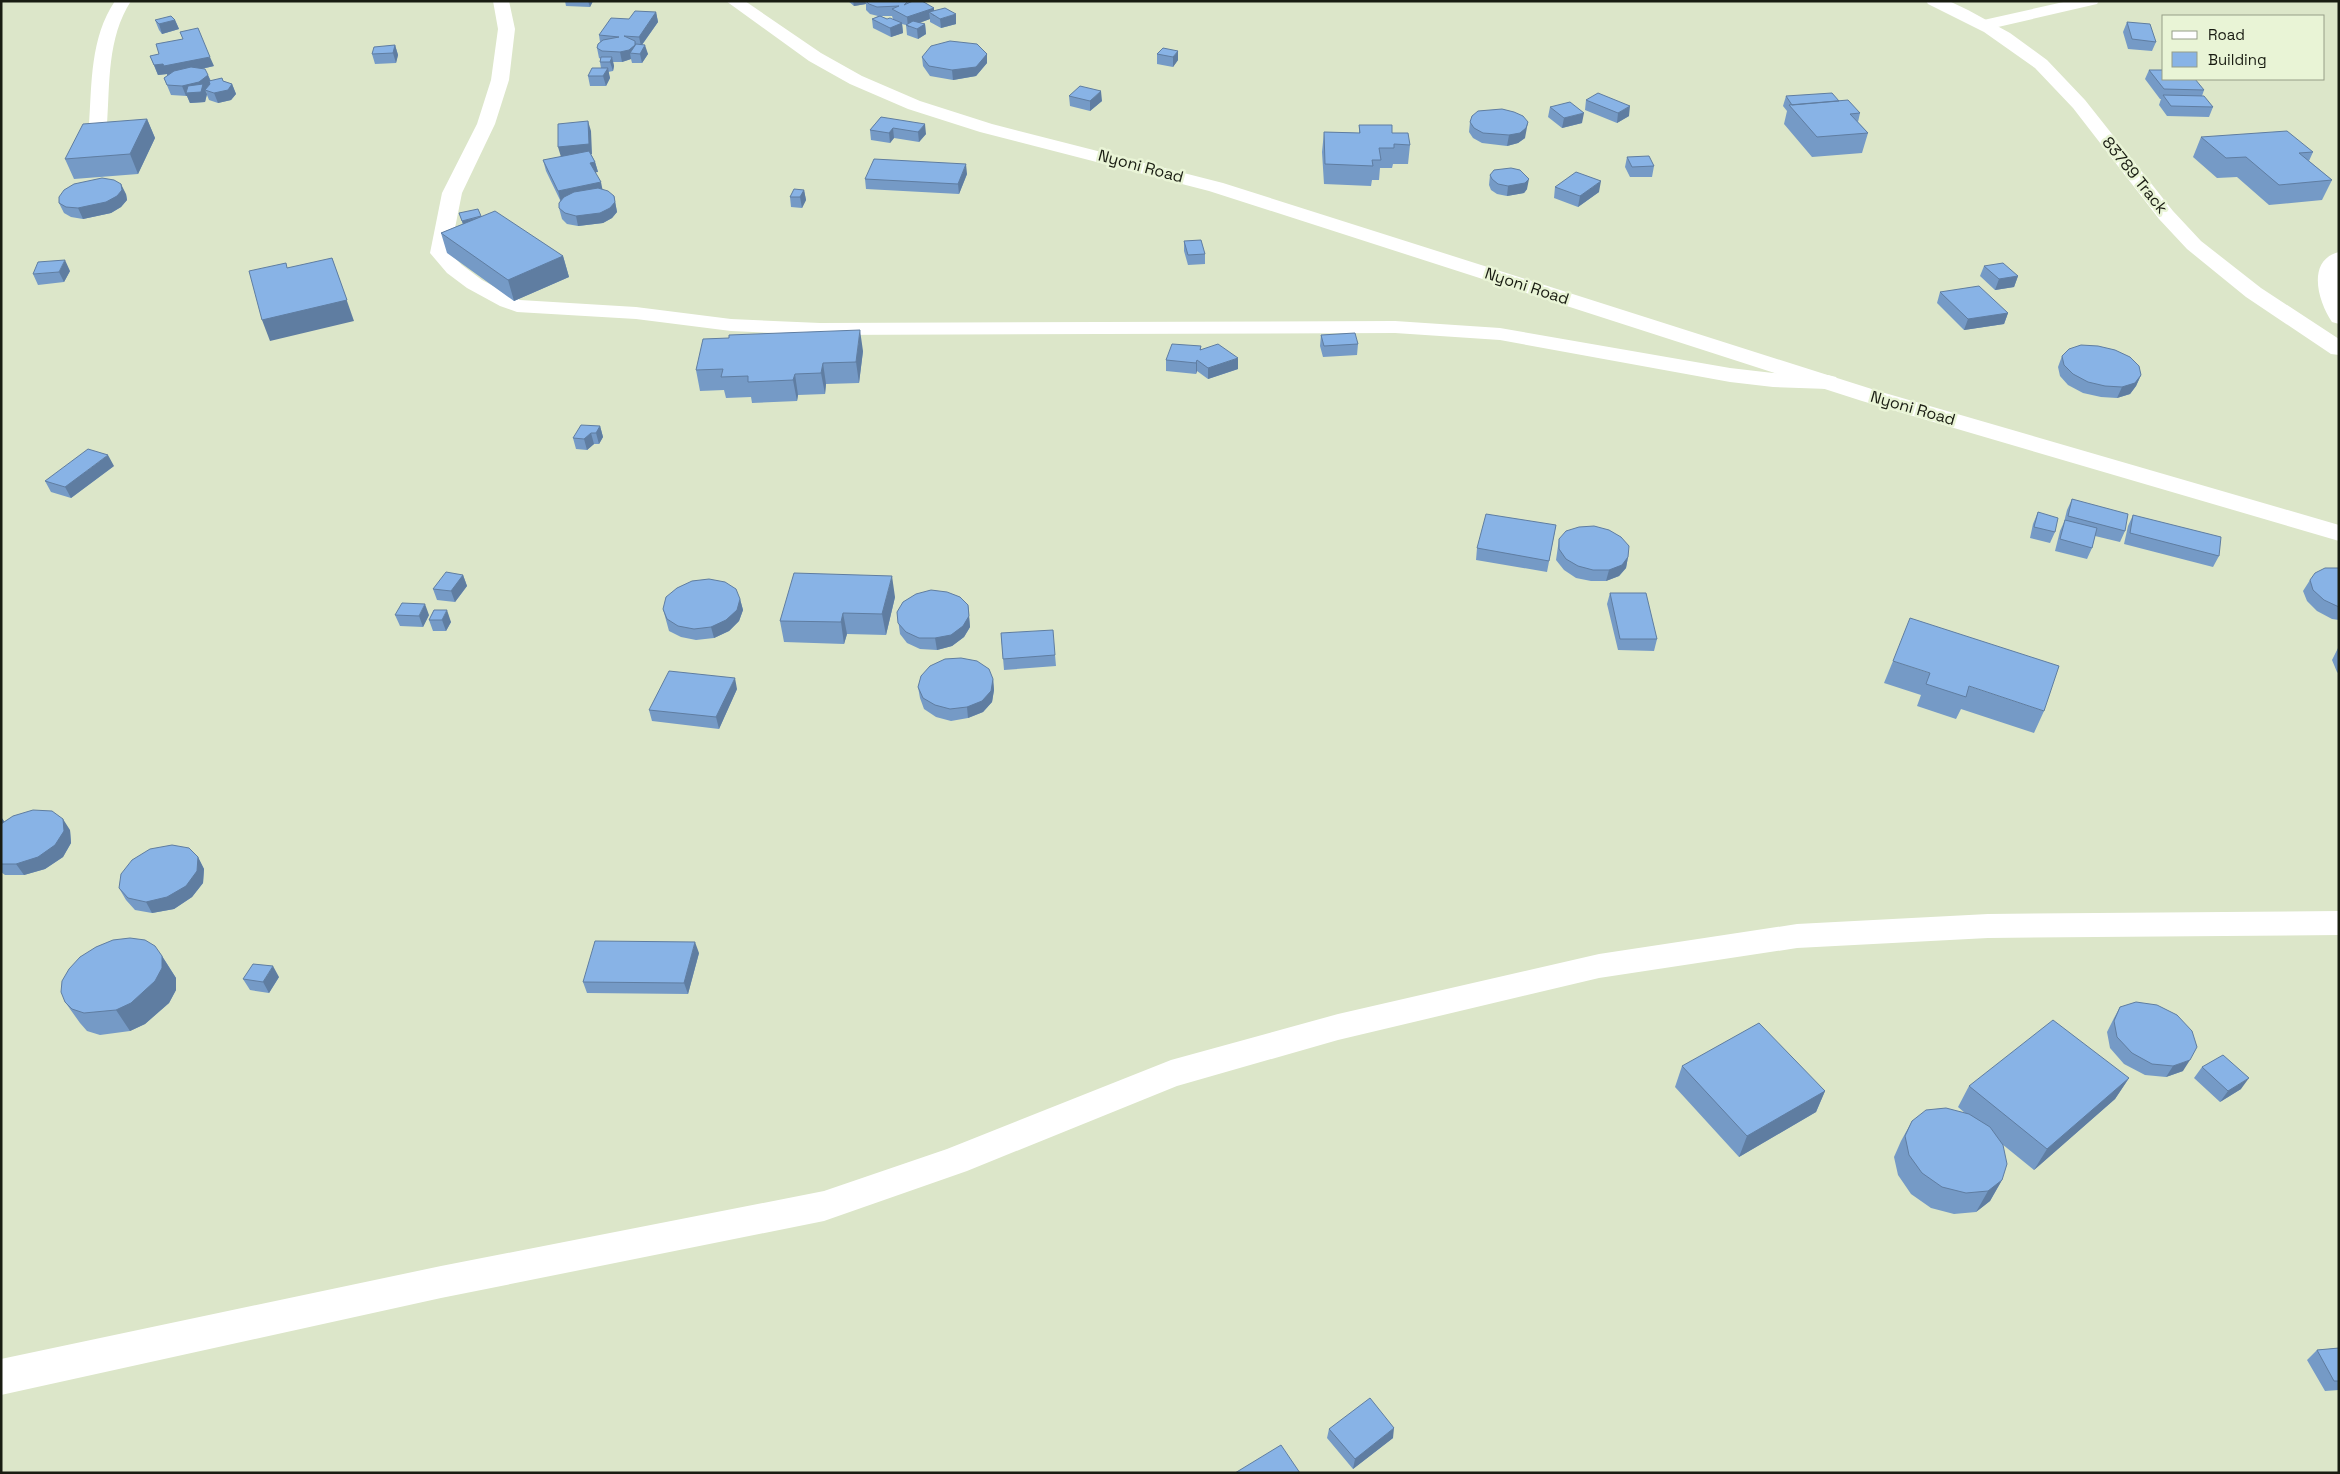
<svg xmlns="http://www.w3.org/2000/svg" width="2340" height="1474" viewBox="0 0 2340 1474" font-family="'Space Grotesk',sans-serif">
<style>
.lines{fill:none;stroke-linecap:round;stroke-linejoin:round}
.minor{fill:#fff;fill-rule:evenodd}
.tertiary{fill:#fff;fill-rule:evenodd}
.wall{fill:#759ac6;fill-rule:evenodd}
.shaded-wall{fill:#5f7da1}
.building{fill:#88b3e6;stroke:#5f7da1}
.labels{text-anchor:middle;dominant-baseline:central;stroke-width:5;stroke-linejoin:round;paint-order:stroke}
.far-street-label{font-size:16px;fill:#191c12;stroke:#e9f4d6}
</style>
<rect width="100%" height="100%" fill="#dce6c9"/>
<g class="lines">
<!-- minor -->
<path class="minor" d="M115,1H131C107,38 110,83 107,125L104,129H92L89,125C92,83 90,38 115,1Z
M493,1H509L515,29L509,80L495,124L462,193L450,253L462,265L482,280L520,300L636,307L731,319L820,323L1395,321L1500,328L1730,368L1773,373L1828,375L1836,377L1839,382L1836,387L1828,389L1773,387L1730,382L1500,340L1395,333L820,335L731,331L636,319L517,312L500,306L467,288L447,273L430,253L442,193L477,124L491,80L498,29Z
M2068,1H2099L2097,4L1985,30L1979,29L1977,25L1979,21Z
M2339,252V324L2332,322C2318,302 2306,260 2339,252Z
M2339,911V935L1988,938L1797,948L1599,978L1338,1040L1177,1086L967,1171L824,1221L441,1298L1,1395V1359L441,1266L824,1191L947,1149L1171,1060L1338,1014L1599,954L1797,924L1988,914Z"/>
<!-- tertiary -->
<path class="tertiary" d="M726,1H745L821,53L862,76L920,101L992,124L1223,183L1878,391L2339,525V541L1862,401L1209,191L980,132L908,109L850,84L809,61Z
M1926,1H1949L1968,10L2010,33L2047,60L2085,100L2173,211L2201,241L2261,288L2339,339V355L2331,354L2246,297L2187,249L2159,219L2073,108L2035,68L1984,32L1928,4Z"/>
</g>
<!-- wall -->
<path class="wall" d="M565,1H593L590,7L566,6Z
M848,1H911V2L934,8V11L956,24L941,28L930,22V19L919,23L925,24L926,34L918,39L907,35L906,25L902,24L903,33L891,37L873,28L872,19L878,16L870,14L866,10V4L854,6ZM881,16H892L893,19H887Z
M656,12L658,22L642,45L648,54L642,63H632L631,59L622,62H613L614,66L613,71L608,72L610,78L606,86H590L588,76L601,68L600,62L601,59L599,58L597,48L600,42L599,35L629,19Z
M155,20H175L179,29L162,34L159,30Z
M2127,22L2156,42L2152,51L2128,49L2123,32Z
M395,45L398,55L396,63L375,64L372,54Z
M1163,48L1178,60L1173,67L1157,64V54Z
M150,56L214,66L202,69L208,75L211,81H223L232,84L236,94L231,100L218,103L209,100L205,90L207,94L205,102L190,103L187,96L171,95L164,78L167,76V74L158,75Z
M922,57L987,63L976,76L953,80L930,76L923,66Z
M2149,70L2204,90L2202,96L2213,107L2209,117L2167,116L2159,105L2161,99H2160L2145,79Z
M1069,96L1102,101L1090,111L1070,106Z
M1786,96L1839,101L1860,113L1858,122L1868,133L1862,153L1812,157L1784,124L1787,111L1783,106Z
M1586,100L1629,116L1617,123L1585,110Z
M1550,107L1582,123L1562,128L1548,117Z
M881,117L926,134L919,142L894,138L890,143L871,140L870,130Z
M147,119L155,138L138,174L74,179L65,159Z
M1470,122L1525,138L1518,143L1507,146L1482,143L1473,138L1469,132Z
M1359,125L1392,133L1410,145L1408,164H1393L1392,168H1380L1379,180H1372L1371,186L1324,184L1322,152L1324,132L1359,133Z
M591,131V154L595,162L598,172H595L602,190L614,196L617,212L612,218L603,223L578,226L567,224L562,219L559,208L560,200L546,171L543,160L560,157Z
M2201,137L2313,152L2309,161L2332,180L2322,200L2269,205L2237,177L2217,178L2193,157Z
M1627,157L1654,166L1652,177H1630L1625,167Z
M967,174L959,194L866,189L865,179Z
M1490,175L1527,189L1524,193L1507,196L1497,194L1491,190L1489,185Z
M1555,187L1599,192L1578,207L1554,198Z
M804,190L806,200L802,208L791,207L790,197Z
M126,194L127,200L121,207L111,213L83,219L71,217L64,213L59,203Z
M459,213L481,216L563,256L569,277L514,301L447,253L441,233L463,224Z
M1184,241L1205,254V264L1188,265L1184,251Z
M1984,266L2018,276L2014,287L1995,290L1980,276Z
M70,271L64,282L38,285L33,274Z
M1940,292L2008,313L2004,324L1964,330L1937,303Z
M1321,335L1358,344L1357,355L1323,357L1320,346Z
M1201,346V350L1238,369L1208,379L1197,371L1196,374L1166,371V360Z
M863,351L859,383L826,384L825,394L798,395L797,401L752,403L751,397L726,398L724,390L700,391L696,370Z
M2062,356L2141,375L2136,386L2130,394L2117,398L2101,397L2083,393L2068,385L2060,376L2058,367Z
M600,426L603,437L599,444H594L587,450L576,449L573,438Z
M114,466L71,498L51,492L45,481Z
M2072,499L2125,531L2120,542L2095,536L2092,548L2087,559L2055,551L2060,531L2064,522L2067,510Z
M2038,512L2055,532L2050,543L2030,538L2033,524Z
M2133,515L2219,556L2213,567L2124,544L2128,526Z
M1556,525L1547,572L1476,560L1477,548Z
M1559,539L1628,557L1626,568L1619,576L1606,581H1591L1576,578L1564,570L1556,560Z
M2339,568V620L2332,619L2317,611L2307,601L2303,591L2310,580Z
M463,575L467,586L455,602L437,600L433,589Z
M1610,593L1657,639L1654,651L1618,650L1607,604Z
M895,597L886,635L847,634L844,644L784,642L780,621Z
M740,599L743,610L739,621L729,631L714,638L696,640L681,637L669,631L663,609Z
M968,605L970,627L964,637L952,646L937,650L920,649L907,643L900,634L897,612Z
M434,610L451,622L446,631H433L429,620Z
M395,615H429L423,627L400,626Z
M1001,633L1055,655L1056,666L1004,670Z
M2339,646V674L2337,672L2332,660Z
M1893,661L2044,711L2034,733L1961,709L1956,719L1917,706L1921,695L1884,683Z
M993,679L994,690L992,702L983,712L968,718L951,721L936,717L924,709L920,698L918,687Z
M737,689L719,729L652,721L649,710Z
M1,817L4,822L70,830L71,843L63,857L45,869L24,875H5L1,872Z
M198,857L204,869L203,883L192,897L174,909L152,913L135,910L126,900L119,888Z
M699,953L688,994L587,993L583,982Z
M162,956L176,978V990L169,1003L145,1024L130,1031L100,1035L87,1031L80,1023L65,1002Z
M279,977L269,993L250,990L243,979Z
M2120,1007L2183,1071L2166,1077L2145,1075L2124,1064L2110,1048L2107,1032L2114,1018Z
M1682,1066L1825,1091L1816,1112L1739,1157L1675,1087Z
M2202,1067L2241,1089L2220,1102L2194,1078Z
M2129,1078L2115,1099L2034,1170L2002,1144V1180L1990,1201L1976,1212L1954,1214L1931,1208L1911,1194L1898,1175L1894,1157L1901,1141L1912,1121L1965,1113L1958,1107L1969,1086Z
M2339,1348V1390L2325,1391L2307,1360L2317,1350Z
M1329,1429L1393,1438L1353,1469L1327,1438Z"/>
<!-- shaded-wall -->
<path class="shaded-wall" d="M588,1H593L590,7Z
M853,1H865L866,4L854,6Z
M934,8V16L929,12L930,19L908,27L907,17Z
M656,12L658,22L641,46L639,37Z
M956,14V24L941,28L940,19Z
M175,20L179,29L162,34L159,24Z
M902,23L903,33L891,37L890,28Z
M925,24L926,34L918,39L917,29Z
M635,41L637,51L630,53L631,59L622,62L620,52Z
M395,45L398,55L396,63L393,53Z
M645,45L648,54L642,63L640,54Z
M1178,51V60L1173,67V57Z
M987,54V63L976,76L953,80L952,70Z
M210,57L214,66L168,76L167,74L158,75L154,65Z
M612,57L614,66L613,71L610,62Z
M608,68L610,78L606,86L603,76Z
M208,75L212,85L205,90L207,94L205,102L190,103L187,96H186L182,86Z
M232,84L236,94L231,100L218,103L214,93Z
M1101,91L1102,101L1090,111V101Z
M1630,106L1629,116L1617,123L1618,113Z
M1584,113L1582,123L1562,128L1564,118Z
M147,119L155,138L138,174L130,154Z
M588,121L591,131L592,154L561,157L558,147Z
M1528,122L1525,138L1518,143L1507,146L1509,135Z
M925,124L926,134L919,142L918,132Z
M893,128L894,138L890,143L889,133Z
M595,162L598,172L592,173L590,163Z
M966,164L967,174L959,194L958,184Z
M1529,179L1527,189L1524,193L1507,196L1508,186Z
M1601,181L1599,192L1578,207L1580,196Z
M601,182L603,192L561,202L558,191Z
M121,184L126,194L127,200L121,207L111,213L83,219L78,208Z
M804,190L806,200L802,208L800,197Z
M614,196L617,212L612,218L603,223L578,226L576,216Z
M482,217L465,231L462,221Z
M563,256L569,277L514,301L508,280Z
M332,258L354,321L270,341L262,320Z
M65,260L70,271L64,282L59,272Z
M2018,276L2014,287L1995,290L1999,279Z
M2008,313L2004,324L1964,330L1968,319Z
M860,330L863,351L859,383L856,362Z
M1238,358V369L1208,379V368Z
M1197,360V371L1196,374V363Z
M823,363L826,384L825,394L821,373Z
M795,374L798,395L797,401L793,380Z
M2141,375L2136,386L2130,394L2117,398L2122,387Z
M600,426L603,437L599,444L596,433Z
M591,433L594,444L587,450L584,439Z
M108,455L114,466L71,498L65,487Z
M1628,557L1626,568L1619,576L1606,581L1609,570Z
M463,575L467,586L455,602L451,591Z
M892,576L895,597L886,635L882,614Z
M740,599L743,610L739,621L729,631L714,638L711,627Z
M425,604L429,615L423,627L419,616Z
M968,605L970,627L964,637L952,646L937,650L935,638Z
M447,610L451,622L446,631L442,620Z
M843,613L847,634L844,644L841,622Z
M735,678L737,689L719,729L716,717Z
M993,679L994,690L992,702L983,712L968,718L967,707Z
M1,817L4,821L5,832L1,839Z
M63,819L70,830L71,843L63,857L45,869L24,875L16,864Z
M198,857L204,869L203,883L192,897L174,909L152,913L146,902Z
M695,942L699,953L688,994L684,983Z
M162,956L176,978V990L169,1003L145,1024L130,1031L116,1010Z
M273,966L279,977L269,993L263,982Z
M2190,1060L2183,1071L2166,1077L2173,1066Z
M2129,1078L2115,1099L2034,1170L2047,1149Z
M2249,1078L2241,1089L2220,1102L2228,1091Z
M1825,1091L1816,1112L1739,1157L1747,1136Z
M2002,1180L1990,1201L1976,1212L1988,1191Z
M1394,1428L1393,1438L1353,1469L1355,1459Z"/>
<!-- building -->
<path class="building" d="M866,1H908L904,5L913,1H922L934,8L907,17L892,9L899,6L877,7L869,4Z
M945,8L956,14L940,19L929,12Z
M635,11L656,12L639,37L624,36L635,41V45L629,50L620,52L602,51L597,48L598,44L603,40L619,37L599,35L611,18L629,19Z
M171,16L175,20L159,24L155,20Z
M880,16L887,19L890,18L902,23L890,28L872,19Z
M913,21L925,24L917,29L906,25Z
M2127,22L2150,24L2156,42L2132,39Z
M198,28L210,57L164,66L163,64L154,65L150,56L159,54L156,44L183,39L180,32Z
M950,41L977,44L987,54L976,67L952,70L929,66L922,57L931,46Z
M636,44L645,45L640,54L630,53Z
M395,45L393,53L372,54L374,47Z
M1163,48L1178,51L1173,57L1157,54Z
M601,57H612L610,62H600Z
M191,67L205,69L208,75L199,82L182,86L167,85L164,78L174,71Z
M592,68H608L603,76H588Z
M2149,70H2164V79H2195L2204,90L2164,89Z
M222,78L223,81L232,84L228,90L214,93L205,90L210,84L209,81Z
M203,84L201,92L186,93L188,86Z
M1080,86L1101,91L1090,101L1069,96Z
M1598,93L1630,106L1618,113L1586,100Z
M1832,93L1839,101L1792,105L1786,96Z
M2163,95L2204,96L2213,107L2171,106Z
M1848,100L1860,113L1850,114L1868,133L1817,137L1789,105Z
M1570,102L1584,113L1564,118L1550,107Z
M1502,109L1514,112L1523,116L1528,122L1526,128L1520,133L1509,135L1483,133L1474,128L1470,122L1472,116L1478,111Z
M881,117L925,124L918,132L893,128L889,133L870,130Z
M147,119L130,154L65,159L83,124Z
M588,121L589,144L558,147V124Z
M1359,125H1392V133H1408L1410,145L1394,144V148H1379L1381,160H1372L1373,166L1325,164L1324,132L1360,133Z
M2287,131L2313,152L2299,153L2332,180L2279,185L2246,157L2226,158L2201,137Z
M589,151L595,162L590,163L601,182L558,191L543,160Z
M1649,156L1654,166L1632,167L1627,157Z
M874,159L966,164L958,184L865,179Z
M1511,168L1520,170L1529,179L1525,183L1508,186L1498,184L1492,179L1490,175L1494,170Z
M1576,172L1601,181L1580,196L1555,187Z
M102,178L114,180L121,184L122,190L117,196L106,202L78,208L66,207L59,203V197L64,190L74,184Z
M598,188L608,191L614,196L615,202L610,208L600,213L576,216L565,213L559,208V203L564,197L574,192Z
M794,189L804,190L800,197H790Z
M478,209L481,216L462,221L459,213Z
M495,211L563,256L508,280L441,233Z
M1201,240L1205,254L1188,255L1184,241Z
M332,258L347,300L262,320L249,271L286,263L287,268Z
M65,260L59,272L33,274L38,262Z
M2003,263L2018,276L1999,279L1984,266Z
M1979,286L2008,313L1968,319L1940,292Z
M860,330L856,362L823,363L821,373L795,374L793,380L748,382V376L721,377L723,369L696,370L703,339L729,338V335Z
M1355,333L1358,344L1324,346L1321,335Z
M1172,344L1201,346L1200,350L1218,344L1238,358L1208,368L1197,360L1196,363L1166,360Z
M2081,345L2098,346L2115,350L2130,357L2139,366L2141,375L2135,383L2122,387L2105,386L2088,382L2073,374L2064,365L2062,356L2069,349Z
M581,425L600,426L596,433H591L584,439L573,438Z
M88,449L108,455L65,487L45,481Z
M2072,499L2128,514L2125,531L2068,516Z
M2038,512L2058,518L2055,532L2034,527Z
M1486,514L1556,525L1549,561L1477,548Z
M2133,515L2221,537L2219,556L2130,533Z
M2065,520L2097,528L2092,548L2060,539Z
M1594,526L1609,530L1621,537L1629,546L1628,557L1622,565L1609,570H1593L1578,566L1566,559L1559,549V539L1566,531L1579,527Z
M2325,568H2339V607L2324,600L2313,590L2310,580L2315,573Z
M446,572L463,575L451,591L433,589Z
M794,573L892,576L882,614L843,613L841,622L780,621Z
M709,579L725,582L736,589L740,599L737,610L726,620L711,627L694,629L678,626L667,619L663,609L666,597L677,588L692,581Z
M931,590L947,592L960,597L968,605L969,616L963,626L951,635L935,638H919L906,632L898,623L897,612L903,602L916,594Z
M1610,593H1646L1657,639H1620Z
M402,603L425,604L419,616L395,615Z
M434,610H447L442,620H429Z
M1910,618L2059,666L2044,711L1969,686L1966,697L1926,684L1930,673L1893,661Z
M1053,630L1055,655L1003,659L1001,633Z
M961,658L977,661L989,669L993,679L991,691L982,701L967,707L950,709L935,705L923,698L918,687L921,676L930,666L945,659Z
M669,671L735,678L716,717L649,710Z
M33,810L52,811L63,819L64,831L55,845L38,857L16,864H1V824L13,816Z
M172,845L189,848L198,857L197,871L186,886L167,897L146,902L128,898L119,888L121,874L132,860L150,849Z
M130,938L145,940L155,946L162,956V968L155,981L131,1003L116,1010L84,1013L72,1009L65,1002L61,992L62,981L69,969L80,957L96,947L113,940Z
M595,941L695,942L684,983L583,982Z
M253,964L273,966L263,982L243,979Z
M2136,1002L2157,1005L2177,1015L2192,1031L2197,1047L2190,1060L2173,1066L2152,1064L2132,1053L2117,1037L2114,1021L2120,1007Z
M2053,1020L2129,1078L2047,1149L1969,1086Z
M1759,1023L1825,1091L1747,1136L1682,1066Z
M2223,1055L2249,1078L2228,1091L2202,1067Z
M1946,1108L1969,1114L1990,1127L2003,1145L2007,1164L2002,1180L1988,1191L1966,1193L1942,1187L1922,1173L1909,1155L1905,1136L1912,1121L1926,1110Z
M2339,1348V1381H2334L2317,1350Z
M1370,1398L1394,1428L1355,1459L1329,1429Z
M1281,1445L1300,1473H1235Z"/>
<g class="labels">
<!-- far-street labels -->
<g class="far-street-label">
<text transform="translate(1141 166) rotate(15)">Nyoni Road</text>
<text transform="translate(2135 175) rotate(51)">83789 Track</text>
<text transform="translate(1527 286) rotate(18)">Nyoni Road</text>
<text transform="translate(1913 408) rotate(16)">Nyoni Road</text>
</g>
</g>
<!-- border -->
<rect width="2340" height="1474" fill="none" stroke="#191c12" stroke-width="5"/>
<!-- legend -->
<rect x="2162" y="15" width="162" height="65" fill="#e9f4d6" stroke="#969e88"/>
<rect x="2172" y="31" width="25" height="8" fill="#ffffff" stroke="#969e88"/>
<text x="2208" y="40" font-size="15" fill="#191c12">Road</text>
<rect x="2172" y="52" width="25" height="15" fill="#88b3e6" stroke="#969e88"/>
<text x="2208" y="65" font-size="15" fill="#191c12">Building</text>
</svg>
